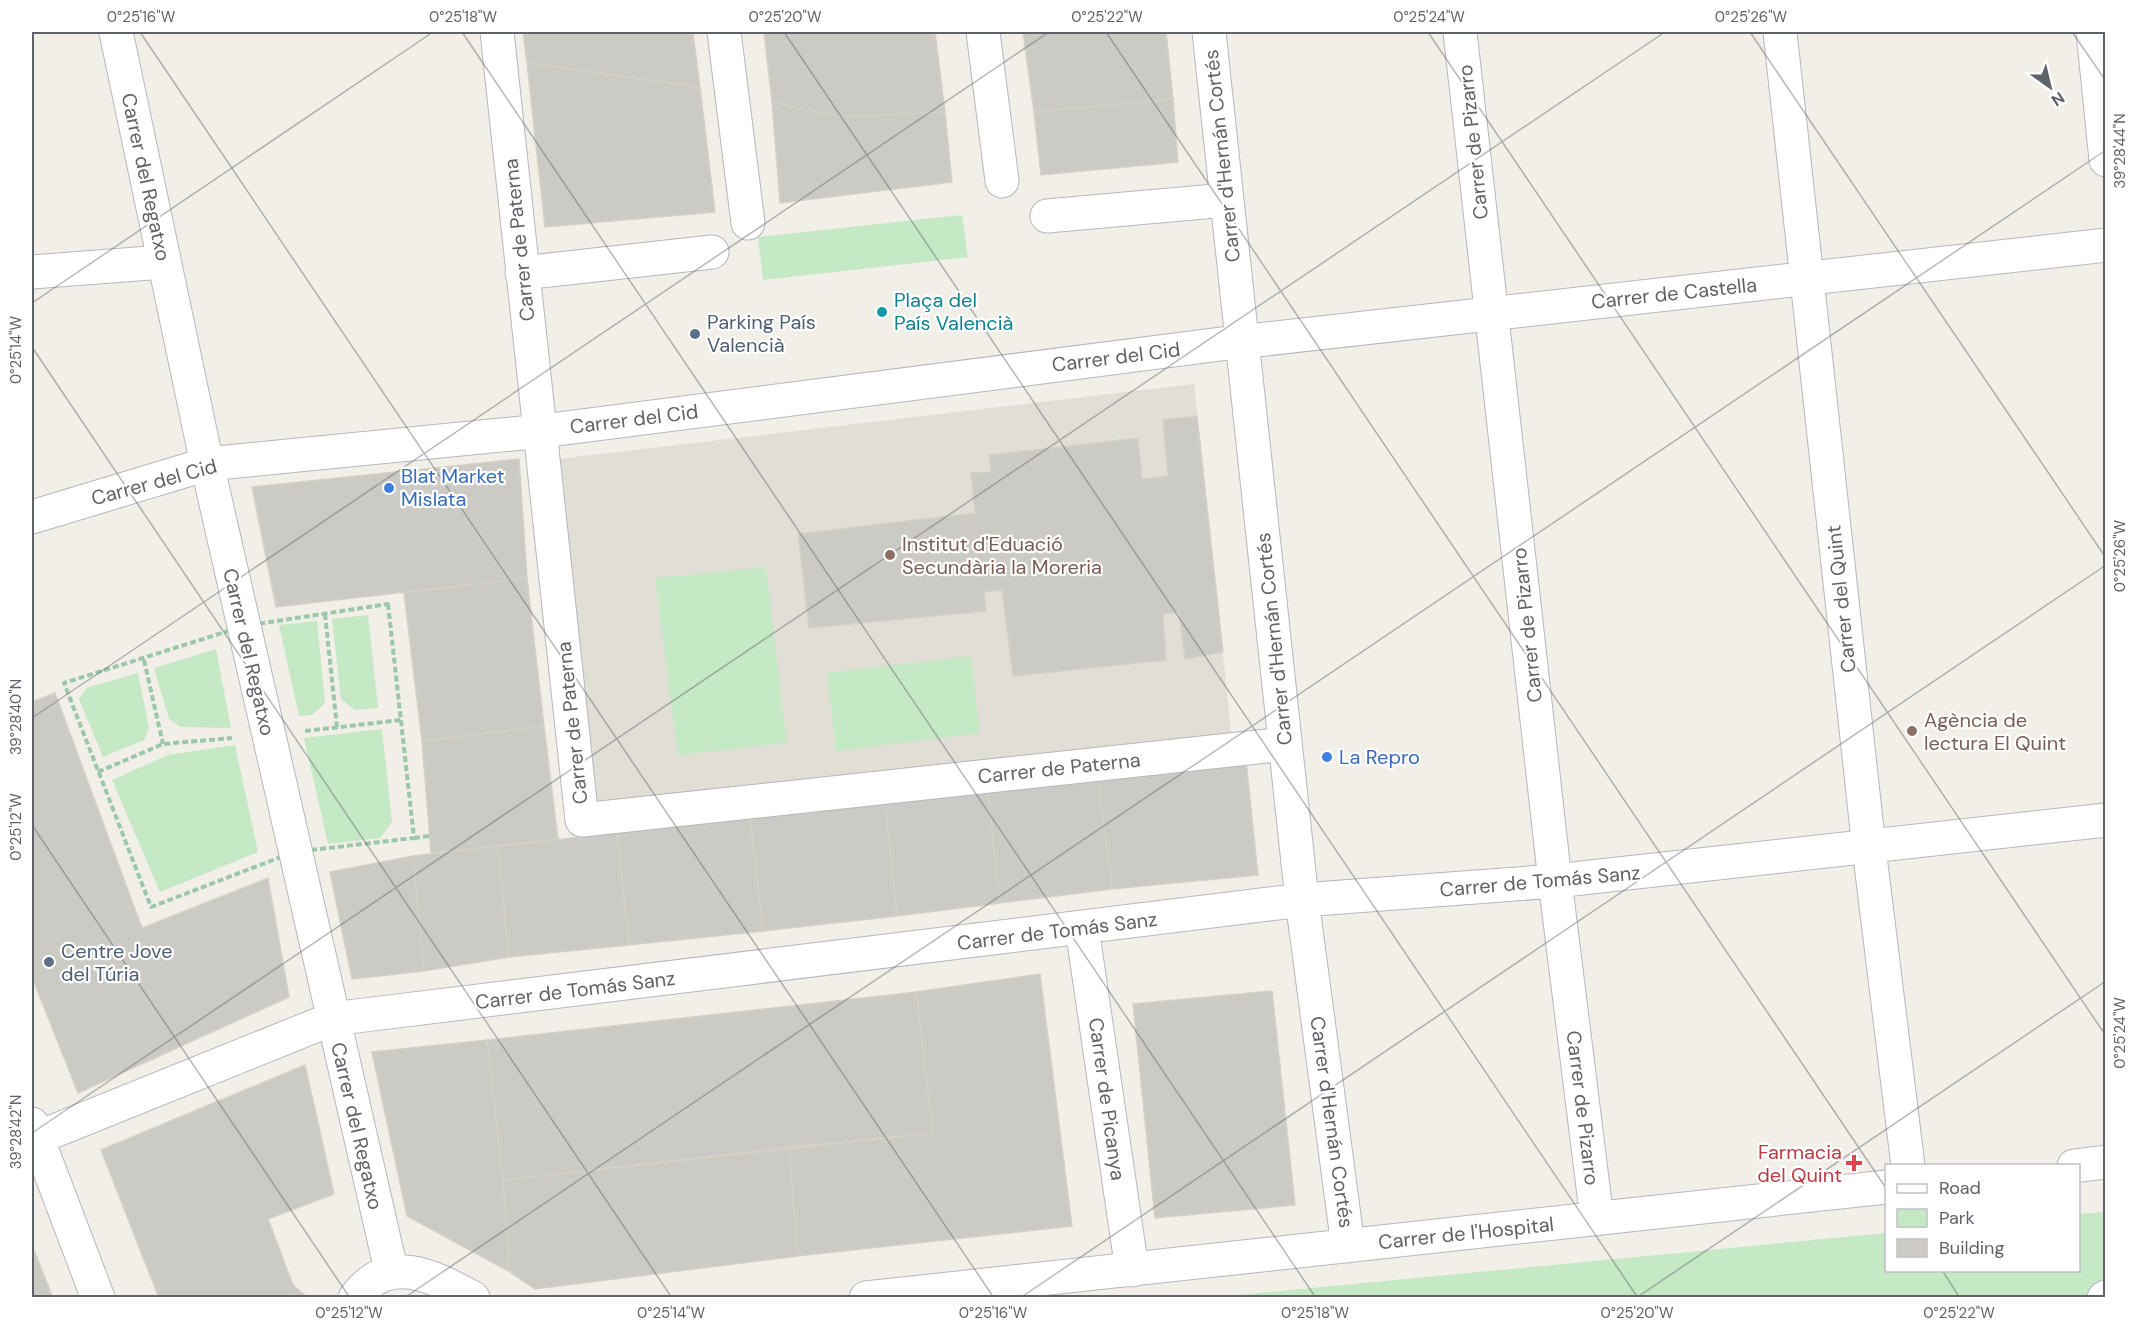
<svg xmlns="http://www.w3.org/2000/svg" width="2137" height="1329" viewBox="0 0 2137 1329" font-family="'DM Sans',sans-serif">
<style>
.education{fill:#e1ded6}
.green{fill:#c5e8c5}
.building{fill:#cccac5;stroke:#d6d1c6;stroke-width:1.5}
.lines{fill:none;stroke-linecap:round;stroke-linejoin:round}
.minor-casing{stroke:#b5b8bc;stroke-width:35}
.path{stroke:#9cc7a9;stroke-width:4;stroke-dasharray:6 3;stroke-linecap:butt}
.minor{stroke:#fff;stroke-width:33}
.ticks{fill:none;stroke:#5f6368;stroke-width:1.5;stroke-opacity:0.45}
.culture-dot{fill:#0f9aa8;stroke:#fff;stroke-width:2}
.service-dot{fill:#5c6f8a;stroke:#fff;stroke-width:2}
.shop-dot{fill:#3f7fe0;stroke:#fff;stroke-width:2}
.education-dot{fill:#8d6e63;stroke:#fff;stroke-width:2}
.health-dot{fill:#e0444e;stroke:#fff;stroke-width:2}
.labels{text-anchor:middle;dominant-baseline:central;stroke-width:4.5;stroke-linejoin:round;paint-order:stroke}
.street-label{font-size:20px;fill:#5f6368;stroke:#fff}
.culture-label{font-size:20px;fill:#0d838f;stroke:#fff;text-anchor:start}
.service-label{font-size:20px;fill:#4e5e75;stroke:#fff;text-anchor:start}
.shop-label{font-size:20px;fill:#366cbe;stroke:#fff;text-anchor:start}
.education-label{font-size:20px;fill:#785e54;stroke:#fff;text-anchor:start}
.health-label{font-size:20px;fill:#be3a42;stroke:#fff;text-anchor:end}
.neatline{fill:none;stroke:#5f6368;stroke-width:2}
.ticks-label{font-size:15px;text-anchor:middle;fill:#5f6368}
</style>
<rect width="100%" height="100%" fill="#f1efe8"/>
<!-- education -->
<path class="education" d="M1194,384L1232,739L594,803L558,459Z"/>
<!-- green -->
<path class="green" d="M962,215L968,257L763,280L758,237Z
M766,567L787,743L678,755L655,578Z
M368,615L378,708L355,710L341,699L332,619Z
M317,621L325,703L312,715L299,716L279,625Z
M216,649L231,728L180,727L169,719L154,668Z
M971,656L980,733L836,751L827,673Z
M138,673L149,728L144,740L103,757L79,699L86,688Z
M382,729L392,822L380,838L328,844L304,738Z
M235,745L258,852L160,892L112,780L168,755Z
M2105,1212V1297L1208,1298L1886,1233V1270H2078L2079,1214Z"/>
<!-- building -->
<path class="building" d="M523,32H693L700,87L527,63Z
M764,32H935L945,112L841,117L772,102Z
M1023,32H1166L1173,99L1034,112Z
M527,63L700,87L715,212L545,227Z
M1173,99L1178,162L1041,175L1034,112Z
M772,102L841,117L945,112L952,182L780,203Z
M1197,416L1223,652L1185,659L1179,612L1163,614L1166,660L1013,676L1002,590L984,592L986,611L809,628L798,534L975,513L971,473L991,472L989,455L1138,438L1142,479L1168,476L1163,420Z
M519,459L527,578L276,607L252,487Z
M527,578L544,726L422,741L404,593Z
M55,693L142,928L268,878L289,997L78,1093L32,977V702Z
M544,726L558,839L431,853L422,741Z
M1246,761L1258,875L1112,889L1098,779Z
M1098,779L1112,889L1000,903L988,791Z
M988,791L1000,903L897,916L885,802Z
M885,802L897,916L763,931L750,817Z
M750,817L763,931L629,945L617,833Z
M617,833L629,945L509,957L498,846Z
M498,846L509,957L424,971L413,856Z
M413,856L424,971L352,979L330,872Z
M1040,974L1072,1226L798,1256L789,1147L933,1133L916,992Z
M1272,991L1295,1205L1155,1218L1133,1004Z
M916,992L933,1133L503,1180L487,1040Z
M487,1040L503,1180L510,1272L407,1216L372,1052Z
M305,1065L334,1194L268,1219L293,1285L306,1296L159,1298L101,1150Z
M789,1147L798,1256L535,1289L510,1272L503,1180Z
M32,1245L53,1298H32Z"/>
<g class="lines">
<!-- minor casing -->
<g class="minor-casing">
<path id="minor" d="M116,32L207,464L391,1270
M497,32L582,820L1285,744
M724,32L748,223
M983,32L1002,181
M1209,32L1302,900L1348,1246
M1460,32L1555,881L1597,1219
M1780,32L1869,848L1908,1166
M2093,32L2106,160
M1047,216L1226,200
M32,272L163,262
M522,273L712,252
M32,517L207,464L542,431L1221,344L2106,245
M1082,928L1132,1270
M32,1124L98,1298
M32,1140L332,1019L1302,900L1555,881L2106,820
M2074,1166L2106,1162
M355,1298C388,1252 433,1276 473,1298
M866,1298L1886,1187
M2104,1298L2106,1297"/>
</g>
<!-- path -->
<path class="path" d="M388,604L414,838L294,852L151,907L64,683L244,626Z
M325,614L337,727
M144,660L163,744
M305,731L401,720
M98,772L163,744L232,738
M414,838L429,836"/>
<!-- minor -->
<use href="#minor" class="minor"/>
</g>
<!-- ticks -->
<path class="ticks" d="M140,32L994,1298M462,32L1316,1298M784,32L1638,1298M1106,32L1886,1188M1428,32L2106,1036M1750,32L2106,558M2072,32L2106,81M32,303L433,32M32,347L672,1298M32,718L1049,32M32,825L350,1298M32,1133L1665,32M1942,1270L1960,1298M404,1298L2106,150M1020,1298L2106,565M1636,1298L2106,981"/>
<!-- markers -->
<circle class="culture-dot" cx="882" cy="312" r="6"/>
<g class="service-dot">
<circle cx="695" cy="334" r="6"/>
<circle cx="49" cy="962" r="6"/>
</g>
<g class="shop-dot">
<circle cx="389" cy="488" r="6"/>
<circle cx="1327" cy="757" r="6"/>
</g>
<g class="education-dot">
<circle cx="890" cy="555" r="6"/>
<circle cx="1912" cy="731" r="6"/>
</g>
<path class="health-dot" d="M1851 1154h6v6h6v6h-6v6h-6v-6h-6v-6h6z"/>
<g class="labels">
<!-- street labels -->
<g class="street-label">
<text transform="translate(1473 142) rotate(-96)">Carrer de Pizarro</text>
<text transform="translate(1222 156) rotate(-96)">Carrer d'Hernán Cortés</text>
<text transform="translate(146 177) rotate(78)">Carrer del Regatxo</text>
<text transform="translate(519 240) rotate(-96)">Carrer de Paterna</text>
<text transform="translate(1674 293) rotate(-6)">Carrer de Castella</text>
<text transform="translate(1116 357) rotate(-7)">Carrer del Cid</text>
<text transform="translate(634 419) rotate(-7)">Carrer del Cid</text>
<text transform="translate(154 482) rotate(-15)">Carrer del Cid</text>
<text transform="translate(1841 599) rotate(-96)">Carrer del Quint</text>
<text transform="translate(1527 625) rotate(-96)">Carrer de Pizarro</text>
<text transform="translate(1274 639) rotate(-96)">Carrer d'Hernán Cortés</text>
<text transform="translate(249 652) rotate(77)">Carrer del Regatxo</text>
<text transform="translate(572 723) rotate(-96)">Carrer de Paterna</text>
<text transform="translate(1059 768) rotate(-6)">Carrer de Paterna</text>
<text transform="translate(1540 881) rotate(-5)">Carrer de Tomás Sanz</text>
<text transform="translate(1057 931) rotate(-7)">Carrer de Tomás Sanz</text>
<text transform="translate(575 990) rotate(-7)">Carrer de Tomás Sanz</text>
<text transform="translate(1107 1099) rotate(82)">Carrer de Picanya</text>
<text transform="translate(1583 1108) rotate(83)">Carrer de Pizarro</text>
<text transform="translate(1332 1122) rotate(82)">Carrer d'Hernán Cortés</text>
<text transform="translate(357 1126) rotate(77)">Carrer del Regatxo</text>
<text transform="translate(1466 1233) rotate(-6)">Carrer de l'Hospital</text>
</g>
<!-- culture labels -->
<g class="culture-label">
<text x="894" y="300">Plaça del<tspan x="894" dy="23">País Valencià</tspan></text>
</g>
<!-- service labels -->
<g class="service-label">
<text x="707" y="322">Parking País<tspan x="707" dy="23">Valencià</tspan></text>
<text x="61" y="951">Centre Jove<tspan x="61" dy="23">del Túria</tspan></text>
</g>
<!-- shop labels -->
<g class="shop-label">
<text x="401" y="476">Blat Market<tspan x="401" dy="23">Mislata</tspan></text>
<text x="1339" y="757">La Repro</text>
</g>
<!-- education labels -->
<g class="education-label">
<text x="902" y="544">Institut d'Eduació<tspan x="902" dy="23">Secundària la Moreria</tspan></text>
<text x="1924" y="720">Agència de<tspan x="1924" dy="23">lectura El Quint</tspan></text>
</g>
<!-- health labels -->
<g class="health-label">
<text x="1842" y="1152">Farmacia<tspan x="1842" dy="23">del Quint</tspan></text>
</g>
</g>
<!-- border -->
<rect width="2137" height="1329" fill="none" stroke="#ffffff" stroke-width="66"/>
<!-- legend -->
<rect x="1885" y="1164" width="195" height="108" fill="#ffffff" stroke="#bfc1c3" stroke-width="1.5"/>
<rect x="1897" y="1184" width="30" height="9" fill="#ffffff" stroke="#bfc1c3" stroke-width="1.5"/>
<text x="1939" y="1194" font-size="18" fill="#5f6368">Road</text>
<rect x="1897" y="1209" width="30" height="18" fill="#c5e8c5" stroke="#bfc1c3" stroke-width="1.5"/>
<text x="1939" y="1224" font-size="18" fill="#5f6368">Park</text>
<rect x="1897" y="1239" width="30" height="18" fill="#cccac5" stroke="#bfc1c3" stroke-width="1.5"/>
<text x="1939" y="1254" font-size="18" fill="#5f6368">Building</text>
<!-- north arrow -->
<g transform="translate(2050 87) rotate(146)" stroke="#ffffff" stroke-width="4.5" paint-order="stroke">
<path d="M0-4.5L10 22L0 15L-10 22Z" fill="#5f6368"/>
<text y="-9" font-size="16" font-weight="bold" text-anchor="middle" fill="#5f6368">N</text>
</g>
<rect x="33" y="33" width="2071" height="1263" class="neatline"/>
<g class="ticks-label">
<text x="141" y="22">0°25'16"W</text>
<text x="463" y="22">0°25'18"W</text>
<text x="785" y="22">0°25'20"W</text>
<text x="1107" y="22">0°25'22"W</text>
<text x="1429" y="22">0°25'24"W</text>
<text x="1751" y="22">0°25'26"W</text>
<text transform="translate(2120 151) rotate(-90)" y="5">39°28'44"N</text>
<text transform="translate(16 350) rotate(-90)" y="5">0°25'14"W</text>
<text transform="translate(2120 556) rotate(-90)" y="5">0°25'26"W</text>
<text transform="translate(16 717) rotate(-90)" y="5">39°28'40"N</text>
<text transform="translate(16 827) rotate(-90)" y="5">0°25'12"W</text>
<text transform="translate(2120 1033) rotate(-90)" y="5">0°25'24"W</text>
<text transform="translate(16 1132) rotate(-90)" y="5">39°28'42"N</text>
<text x="349" y="1318">0°25'12"W</text>
<text x="671" y="1318">0°25'14"W</text>
<text x="993" y="1318">0°25'16"W</text>
<text x="1315" y="1318">0°25'18"W</text>
<text x="1637" y="1318">0°25'20"W</text>
<text x="1959" y="1318">0°25'22"W</text>
</g>
</svg>
